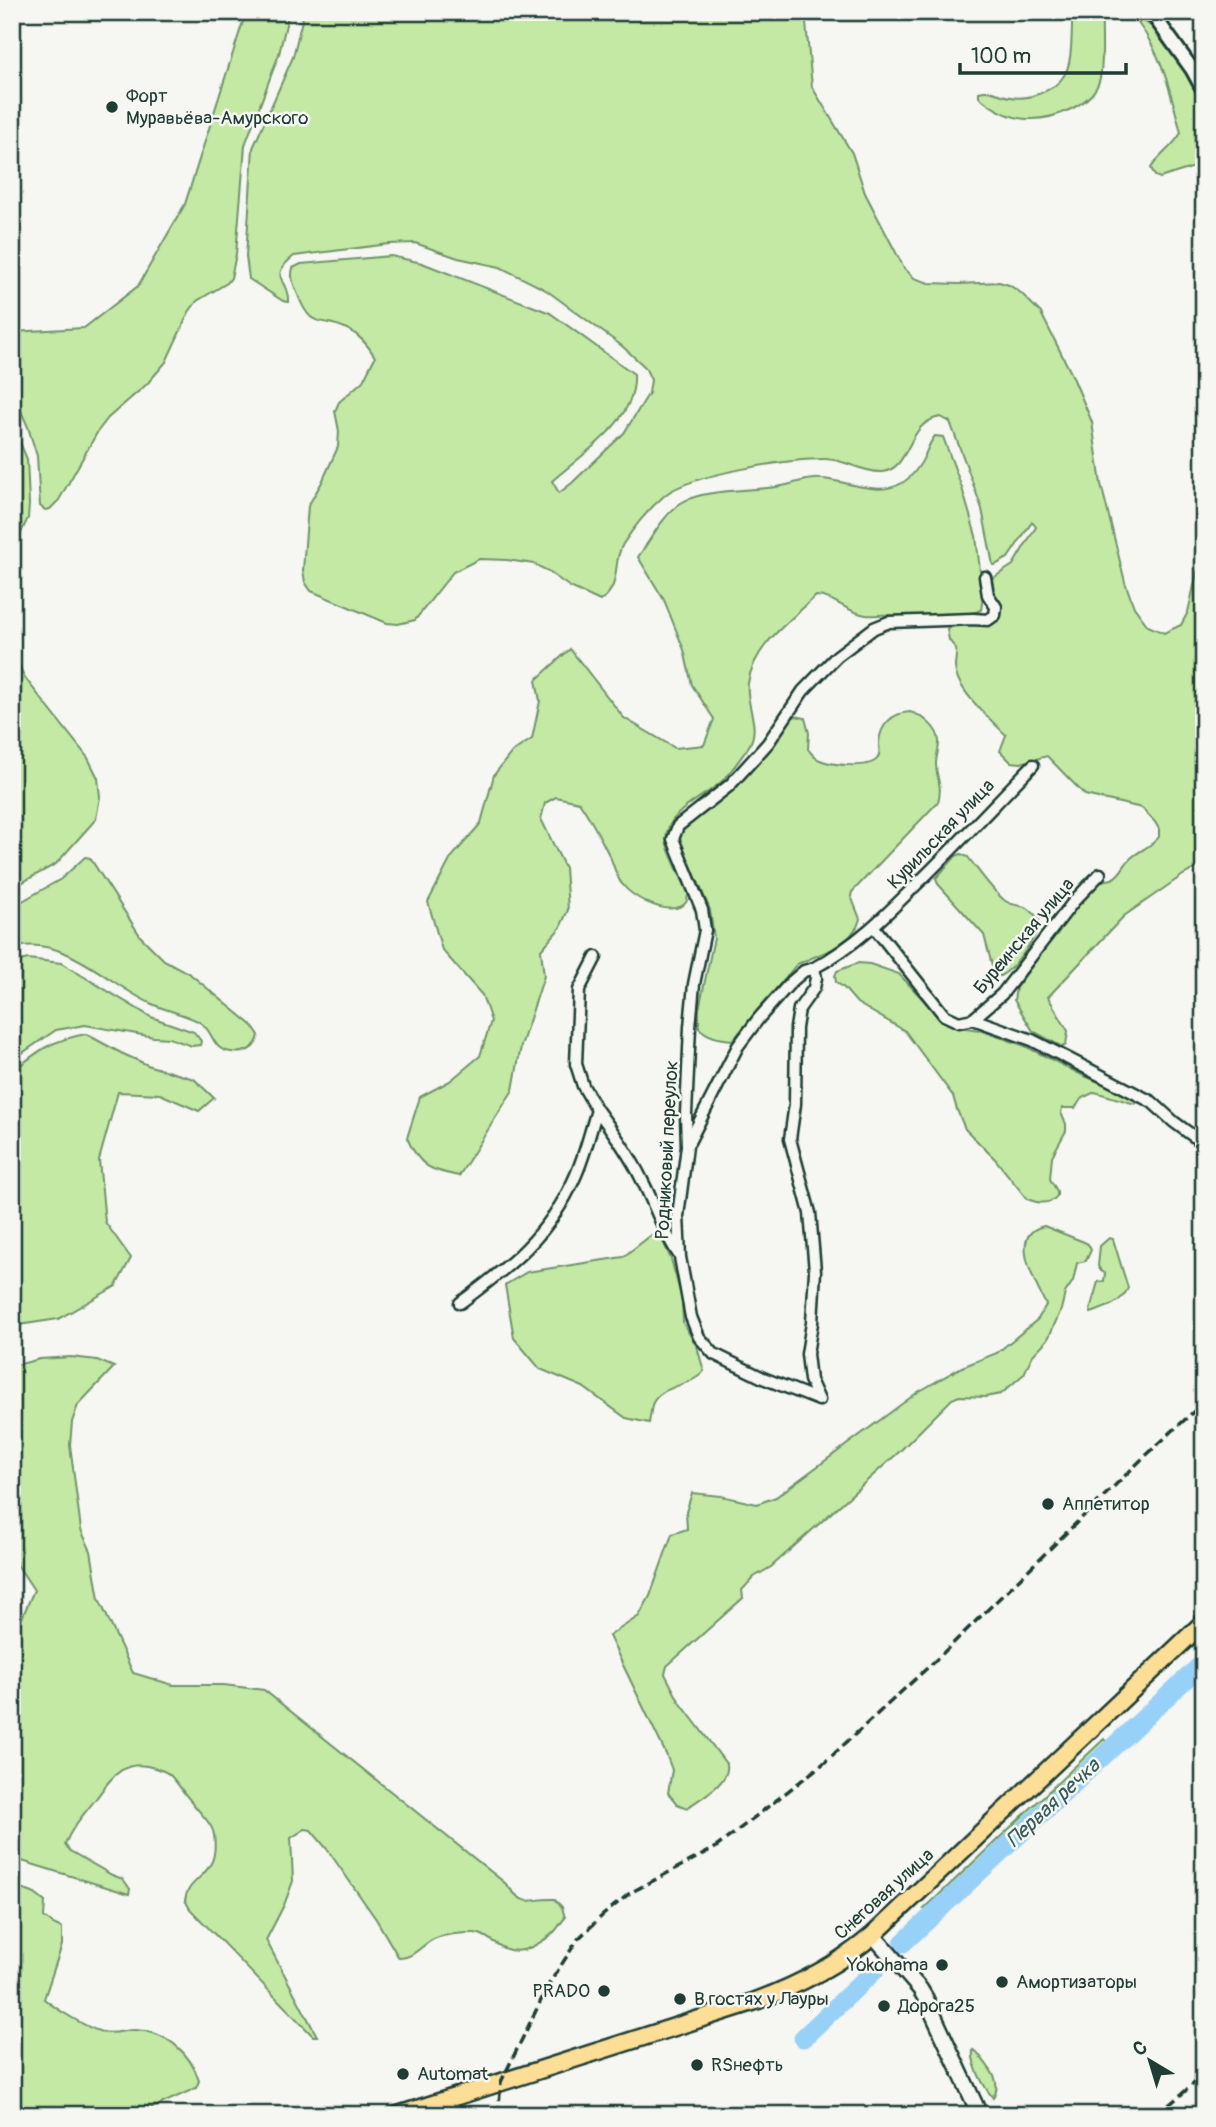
<svg xmlns="http://www.w3.org/2000/svg" width="1216" height="2127" viewBox="0 0 1216 2127" font-family="Pangolin,sans-serif">
<style>
.green{fill:#c3e9a4;stroke:#71936c;stroke-width:2}
.lines{fill:none;stroke-linecap:round;stroke-linejoin:round}
.river{stroke:#98d1f7;stroke-width:19}
.minor-casing{stroke:#1f3d34;stroke-width:15}
.tertiary-casing{stroke:#1f3d34;stroke-width:18}
.secondary-casing{stroke:#1f3d34;stroke-width:19}
.primary-casing{stroke:#1f3d34;stroke-width:21}
.minor{stroke:#f6f6f2;stroke-width:10}
.tertiary{stroke:#f6f6f2;stroke-width:12}
.secondary{stroke:#f6f6f2;stroke-width:14}
.primary{stroke:#fdde96;stroke-width:16}
.rail{stroke:#1f3d34;stroke-width:3.5;stroke-dasharray:10 5;stroke-linecap:butt}
.poi-dot{fill:#1f3d34;stroke:#f6f6f2;stroke-width:2.5}
.labels{text-anchor:middle;dominant-baseline:central;stroke-width:5;stroke-linejoin:round;paint-order:stroke}
.poi-label{font-size:19px;fill:#1f3d34;stroke:#f6f6f2;text-anchor:start}
.street-label{font-size:19px;fill:#1f3d34;stroke:#f6f6f2}
.water-label{font-size:21px;font-style:italic;fill:#375b5b;stroke:#f6f6f2}
</style>
<rect width="100%" height="100%" fill="#f6f6f2"/>
<filter id="ink" filterUnits="userSpaceOnUse"><feTurbulence type="fractalNoise" baseFrequency=".0143" numOctaves="2"/><feDisplacementMap in="SourceGraphic" scale="14" xChannelSelector="R" yChannelSelector="G"/><feConvolveMatrix kernelMatrix="1 2 1 2 8 2 1 2 1" color-interpolation-filters="sRGB"/></filter>
<g filter="url(#ink)">
<!-- green -->
<path class="green" d="M246,12H289L279,54L245,145L236,254L231,278L227,283L197,301L189,312L166,362L147,384L108,418L98,431L59,500L50,509L45,510L40,506L37,456L28,427L12,390V332L84,328L138,286L185,204Z
M304,12H805L812,87L852,153L865,193L904,268L914,278L929,283L959,284L999,282L1009,285L1021,293L1041,313L1072,375L1092,422L1101,484L1125,582L1134,607L1148,626L1164,633L1181,625L1188,612L1199,564L1204,560V864L1183,875L1124,916L1048,997L1068,1031L1066,1045L1062,1047L1033,1031L1014,1000L1016,988L1076,906L1101,881C1104,880 1109,880 1112,879C1122,874 1123,865 1131,858C1140,850 1152,846 1159,837V829L1155,822L1142,808L1085,795L1047,756L1021,763L1011,762L1000,751L1006,735C990,719 955,689 955,666C955,660 957,655 956,649L949,640L947,629C959,623 975,624 988,624L994,600L990,580L1013,565L1036,527L1032,522L1008,558L995,565H993L982,509L968,470L950,422L941,417C906,421 912,469 882,472C862,473 845,459 825,459C790,459 691,474 665,495C650,508 634,527 623,544C611,564 623,585 600,601L570,587L546,570L534,564L507,560L479,559L453,572L415,620L398,624L387,623L311,591L305,582L303,570L308,506L322,482L338,447L339,431L335,411L339,402L363,381L375,357C368,345 361,336 349,330C320,315 312,332 298,295C294,285 290,278 293,268L301,264L391,256L422,263L550,313L634,374C637,422 583,453 552,481L559,493L572,483L624,433L649,393L651,380L645,367L622,346L546,290L500,267L458,258L415,243L389,244L294,256C266,278 290,280 288,302L283,301L249,279L246,256L253,148L293,57Z
M1073,12H1102C1101,30 1104,62 1100,78C1094,105 1053,120 1028,119C1011,119 992,108 979,97V92C991,88 999,96 1011,97C1022,99 1032,97 1043,92C1079,78 1069,44 1073,12Z
M1142,20C1163,32 1196,81 1203,104C1207,117 1204,149 1204,164L1160,178L1155,176L1151,168C1159,155 1173,147 1181,133C1171,94 1163,56 1138,23Z
M12,424L27,459L29,504L28,518L12,552Z
M935,436L943,437L962,488L976,536L983,597L981,610C959,620 914,615 888,615C881,614 873,616 866,615C848,613 833,596 816,596C790,621 754,645 748,683C745,708 763,727 747,749C739,760 730,774 720,783C703,798 666,812 666,839C666,849 684,882 688,893C688,902 685,906 676,908C659,911 633,898 622,884C617,878 614,867 611,859C601,839 592,820 579,802L556,797L545,803L541,819L565,868L568,910L560,928L541,950L544,976L521,1046L513,1090L459,1176C429,1170 420,1167 407,1138L420,1097L450,1081L480,1056L491,1021L482,995L442,950L428,902L451,858L481,823L494,775L512,752L532,739L540,701L536,680L570,649L624,718L675,748L704,745L714,719L692,685L684,650L664,600L638,557C651,539 663,515 681,503C702,489 750,491 776,487C791,485 808,477 823,479C847,481 879,497 902,483C912,477 921,465 925,455C928,448 930,442 935,436Z
M12,651L25,678L88,758L98,778L100,797L96,819L56,864L12,888Z
M910,712C922,715 939,728 939,742C939,749 936,757 936,764C936,780 943,784 938,802L852,892L851,896L860,919L857,927L849,937L833,949L797,964L733,1040C720,1039 708,1037 699,1028V1009L714,938L710,910L679,837L682,829L790,718L796,716L805,718L809,733L808,749C812,754 814,758 820,760C831,765 869,769 877,759C881,755 879,749 879,743C880,725 892,713 910,712Z
M961,854L968,857C979,871 990,888 1004,900C1019,911 1025,898 1040,922C1035,939 1015,969 1000,976L993,969L984,935L938,884L936,878L956,856Z
M85,857L90,858L141,937L164,960L190,974L252,1025L259,1035C257,1049 244,1054 231,1052C211,1049 215,1034 202,1024C193,1016 164,1010 152,1004C107,984 66,934 12,948V907L61,879Z
M28,959L61,963L151,1017L194,1032L201,1041L200,1045L192,1046L169,1038L154,1037L85,1025L56,1030L12,1060V963Z
M858,963L870,964L899,974L941,1019L959,1027L980,1030L1025,1046L1082,1075L1134,1096L1138,1102L1135,1104L1095,1092L1082,1098L1075,1108H1062L1061,1113L1066,1124V1131L1052,1156L1050,1179L1057,1191V1196C1050,1205 1037,1203 1027,1199L995,1159L965,1129L957,1110L953,1096L905,1031L857,1003L844,988L836,982L835,976L837,971Z
M86,1034L121,1053L150,1066L194,1079L214,1098L199,1111L160,1094L118,1092L99,1160L105,1222L131,1258L116,1286L58,1319L12,1326V1072C39,1050 52,1040 86,1034Z
M1044,1226L1084,1242L1088,1244L1091,1250L1086,1261L1077,1263L1073,1281L1065,1293L1061,1310L1048,1339L1032,1356L1024,1374L1001,1394L985,1397L959,1396L952,1399L899,1452L771,1567L754,1577L742,1590L743,1598L667,1666L665,1674L679,1701L727,1765C730,1783 700,1798 687,1808L677,1804L668,1793L672,1770L666,1754L609,1636L639,1616L650,1596L672,1534L687,1529L686,1512L692,1493L721,1496L757,1504L776,1497L918,1392L962,1367L997,1353L1038,1319L1046,1305C1037,1286 1006,1234 1044,1226Z
M654,1233L661,1237L671,1259L682,1299L683,1323L697,1347L704,1371C692,1387 660,1384 652,1405C651,1411 650,1417 649,1423L626,1418L583,1387L540,1369L514,1338L505,1285L527,1272L623,1257Z
M1109,1238L1113,1239L1128,1288C1122,1303 1105,1308 1091,1313L1090,1310L1098,1282L1104,1281L1105,1273L1101,1271L1098,1266L1100,1246Z
M71,1357L97,1360L114,1367L78,1405L72,1422L70,1445L81,1530L91,1551L99,1599L133,1673L173,1685H224L264,1690L505,1883C527,1910 526,1898 554,1899L562,1907L565,1918C561,1922 559,1927 555,1931C549,1938 532,1948 523,1950C499,1955 490,1933 474,1933C463,1933 447,1934 436,1938C423,1943 413,1959 399,1958L376,1919L327,1849L311,1830L305,1829L291,1838L293,1881L284,1905L266,1940L317,2036H313L190,1909L185,1900C189,1874 220,1878 214,1835C213,1824 197,1810 190,1800C183,1792 177,1782 170,1775C166,1771 160,1770 155,1768C123,1758 112,1777 95,1800C84,1814 71,1828 65,1845L70,1851L112,1875L123,1879L130,1889L129,1894L12,1858V1641L34,1590L12,1557V1366L40,1359Z
M1104,1739L1107,1743L928,1910L924,1909Z
M12,1885L35,1894L45,1902L44,1917L53,1924L62,1928V1945L44,1999C56,2009 87,2028 102,2032C113,2035 124,2030 135,2030C166,2031 191,2053 199,2081L196,2088L152,2108L145,2115H12Z
M973,2050L977,2052C987,2066 1004,2081 993,2098C984,2087 971,2064 973,2050Z"/>
<g class="lines">
<!-- river -->
<path class="river" d="M903,1943L1204,1662
M803,2038L875,1970"/>
<!-- minor casing -->
<g class="minor-casing">
<path id="minor" d="M874,927L944,1015L959,1022L973,1019L1032,1040L1152,1102L1174,1122L1204,1144
M973,1019L1002,994L1074,901L1100,874
M597,1110C613,1132 630,1155 642,1180C655,1205 663,1232 679,1255
M689,1142L738,1046L759,1018L791,982L804,971L814,968
M460,1303C509,1267 550,1235 575,1177C585,1155 590,1132 597,1110L583,1086L576,1064L579,990L596,957
M819,1400L763,1378L714,1354L699,1337L691,1317L680,1257L678,1216L687,1146L686,1114L690,1027L694,984L705,930L702,910L673,839L678,826L730,785L768,743L803,691L837,656L874,628L889,622L973,619L988,620L995,615L996,607L988,595L985,577
M819,1400L810,1380L807,1354L812,1323L815,1271L810,1213L790,1139L795,1104L796,1028L799,1009L814,988L816,978L814,968C855,946 885,916 917,884C957,845 994,805 1033,765"/>
</g>
<!-- tertiary casing -->
<g class="tertiary-casing">
<path id="tertiary" d="M1151,12L1192,69L1204,91"/>
</g>
<!-- secondary casing -->
<g class="secondary-casing">
<path id="secondary" d="M873,1935L920,1989L926,1999L980,2115"/>
</g>
<!-- primary casing -->
<g class="primary-casing">
<path id="primary" d="M398,2115L753,2002C797,1986 837,1966 873,1935L1204,1622"/>
</g>
<!-- minor -->
<use href="#minor" class="minor"/>
<!-- tertiary -->
<use href="#tertiary" class="tertiary"/>
<!-- secondary -->
<use href="#secondary" class="secondary"/>
<!-- primary -->
<use href="#primary" class="primary"/>
<!-- rail -->
<path class="rail" d="M498,2115L501,2082L549,1984L578,1939L603,1915L630,1893L715,1848L824,1763L938,1658L1141,1460L1204,1402
M1157,2115L1204,2075"/>
</g>
</g>
<!-- markers -->
<g class="poi-dot">
<circle cx="112" cy="107" r="7"/>
<circle cx="1048" cy="1504" r="7"/>
<circle cx="942" cy="1965" r="7"/>
<circle cx="1002" cy="1982" r="7"/>
<circle cx="604" cy="1991" r="7"/>
<circle cx="680" cy="1999" r="7"/>
<circle cx="884" cy="2006" r="7"/>
<circle cx="697" cy="2065" r="7"/>
<circle cx="403" cy="2074" r="7"/>
</g>
<g class="labels">
<!-- poi labels -->
<g class="poi-label">
<text x="126" y="96">Форт<tspan x="126" dy="22">Муравьёва-Амурского</tspan></text>
<text x="1062" y="1504">Аппетитор</text>
<text x="928" y="1965" text-anchor="end">Yokohama</text>
<text x="1016" y="1982">Амортизаторы</text>
<text x="590" y="1991" text-anchor="end">PRADO</text>
<text x="694" y="1999">В гостях у Лауры</text>
<text x="898" y="2006">Дорога25</text>
<text x="711" y="2065">RSнефть</text>
<text x="417" y="2074">Automat</text>
</g>
<!-- street labels -->
<g class="street-label">
<text transform="translate(941 834) rotate(-46)">Курильская улица</text>
<text transform="translate(1024 936) rotate(-50)">Буреинская улица</text>
<text transform="translate(667 1150) rotate(-87)">Родниковый переулок</text>
<text transform="translate(884 1894) rotate(-42)">Снеговая улица</text>
</g>
<!-- water labels -->
<g class="water-label">
<text transform="translate(1053 1803) rotate(-43)">Первая речка</text>
</g>
</g>
<!-- margin -->
<rect width="1216" height="2127" fill="none" stroke="#f6f6f2" stroke-width="42"/>
<rect x="21" y="21" width="1174" height="2085" fill="none" stroke="#1f3d34" stroke-width="2.5" filter="url(#ink)"/>
<!-- north arrow -->
<g transform="translate(1150 2061) rotate(322)" stroke="#f6f6f2" stroke-width="5" paint-order="stroke">
<path d="M0-5L12 26L0 18L-12 26Z" fill="#1f3d34"/>
<text y="-10" font-size="19" font-weight="bold" text-anchor="middle" fill="#1f3d34">С</text>
</g>
<!-- scale -->
<path d="M960 63v10h166v-10" fill="none" stroke="#1f3d34" stroke-width="3.5"/>
<text x="971" y="63" font-size="21" fill="#1f3d34" stroke="#f6f6f2" stroke-width="5" paint-order="stroke">100 m</text>
</svg>
